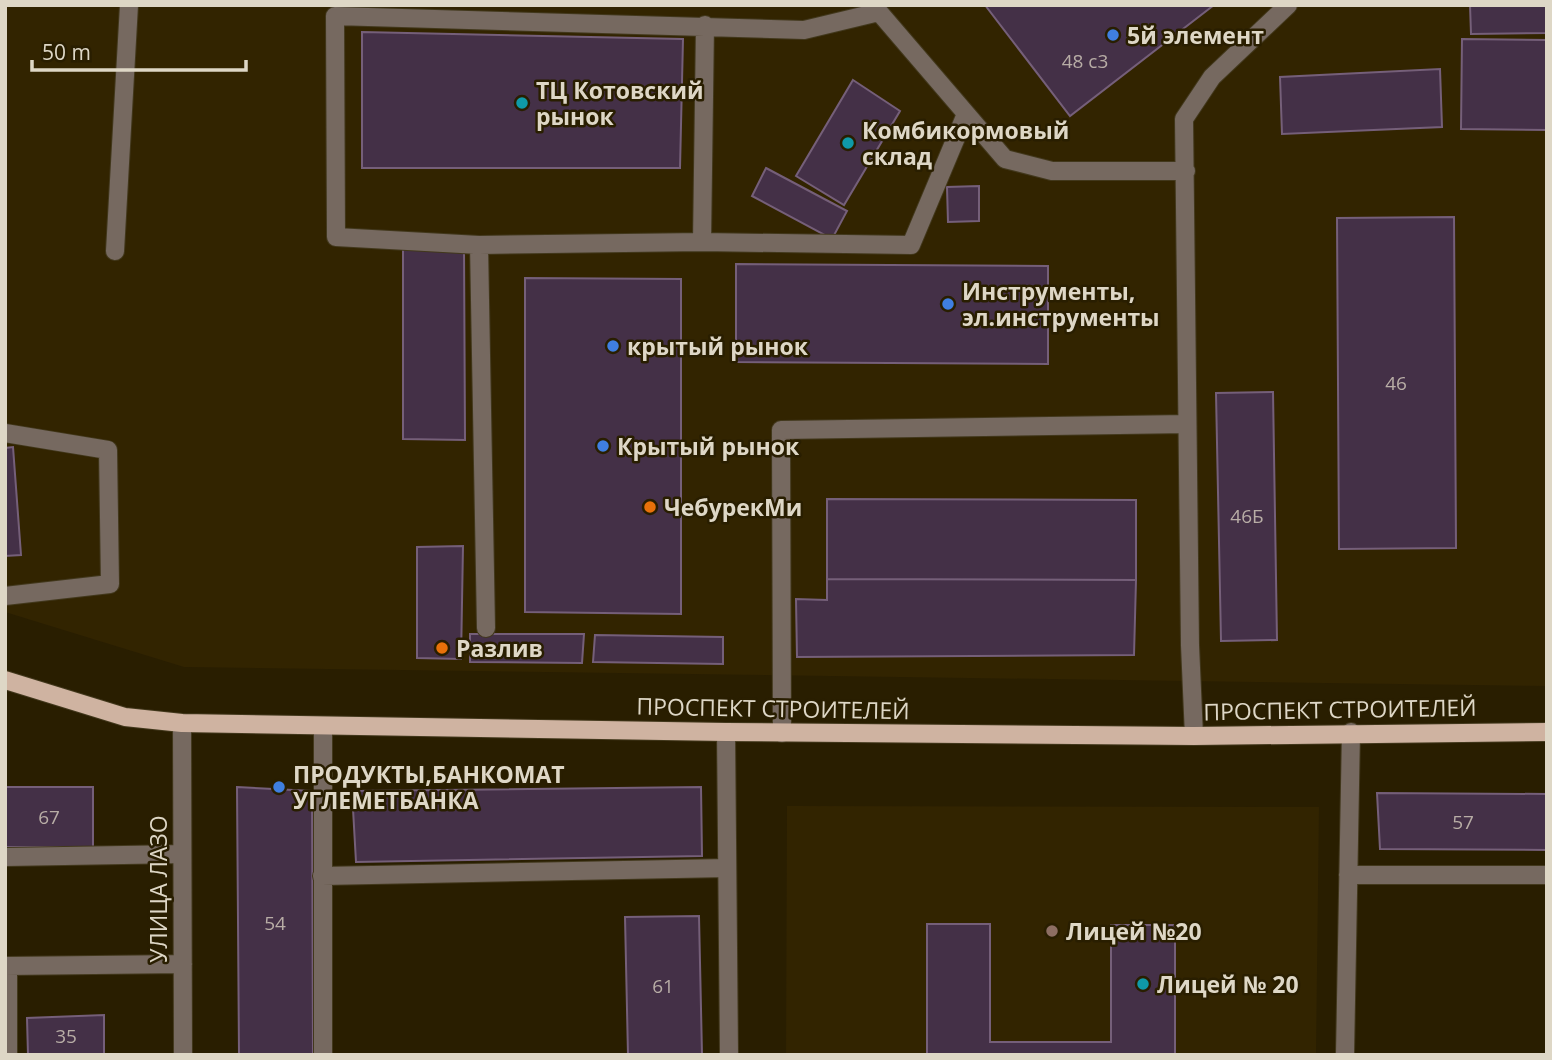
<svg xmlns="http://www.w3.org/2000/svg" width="1552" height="1060" viewBox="0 0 1552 1060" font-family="'Open Sans',sans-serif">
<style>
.built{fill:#322400}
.building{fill:#443047;stroke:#755f79;stroke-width:2}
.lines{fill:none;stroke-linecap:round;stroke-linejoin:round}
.minor-casing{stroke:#42381c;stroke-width:20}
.major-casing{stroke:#42381c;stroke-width:20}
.minor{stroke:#766960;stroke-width:18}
.major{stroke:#cfb3a1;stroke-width:18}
.shop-dot{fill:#3f7fe0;stroke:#291e00;stroke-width:2.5}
.culture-dot{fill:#0f9aa8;stroke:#291e00;stroke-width:2.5}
.food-dot{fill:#e8710a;stroke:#291e00;stroke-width:2.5}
.education-dot{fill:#8d6e63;stroke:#291e00;stroke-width:2.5}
.labels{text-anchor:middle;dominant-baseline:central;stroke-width:5;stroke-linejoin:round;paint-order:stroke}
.number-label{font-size:19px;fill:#b8ada6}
.poi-label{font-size:23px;font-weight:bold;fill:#ded7c6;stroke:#291e00;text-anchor:start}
.street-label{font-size:23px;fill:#ded7c6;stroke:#291e00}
</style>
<rect width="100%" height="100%" fill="#291e00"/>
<!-- built -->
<path class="built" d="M5,5H1547V686L184,667L5,612Z
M787,806L1319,807L1316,1055H786Z"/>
<!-- building -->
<path class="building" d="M985,5H1214L1070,116Z
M1470,5H1547V33L1471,34Z
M362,32L683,39L680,168H362Z
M1462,39L1547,40V130L1461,129Z
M1440,69L1442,127L1282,134L1280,77Z
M853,80L900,111L844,205L796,176Z
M766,168L847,211L832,239L752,196Z
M979,186V221L948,222L947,187Z
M1454,217L1456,548L1339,549L1337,218Z
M403,247H464L465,440L403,439Z
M736,264L1048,266V364L736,362Z
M525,278L681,279V614L525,612Z
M1273,392L1277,640L1221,641L1216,393Z
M13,447L21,555L5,556V448Z
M827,499L1136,500V580L827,579Z
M463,546L461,659L417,658V547Z
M827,579L1136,580L1134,655L797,657L796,599L827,600Z
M470,634H584L582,663L470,662Z
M595,635L723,637V664L593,662Z
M5,787H93V847H5Z
M237,787L312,791L313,1055H239Z
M701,787L702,856L356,862L352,791Z
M1377,793L1547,794V850L1380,849Z
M699,916L702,1055H628L625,917Z
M927,924H990V1042H1111V925H1175V1055H927Z
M104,1015V1055H28L27,1018Z"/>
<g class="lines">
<!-- minor casing -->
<g class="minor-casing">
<path id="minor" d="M702,242L705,25
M479,245L336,237L335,16L804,30L879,12L1005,159L1052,171H1186
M115,251L129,5
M5,433L108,450L110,584L5,596
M486,628L479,245L702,242L911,245L966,114
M182,723L183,1055
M323,726V1055
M726,732L729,1055
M782,733L781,430L1187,424
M1194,736L1190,645L1184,119L1212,77L1288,5
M5,857L182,854
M1348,875H1547
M322,876L727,868
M5,966L183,964
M8,966V1055
M1345,1055L1351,732"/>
</g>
<!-- major casing -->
<g class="major-casing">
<path id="major" d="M5,680L125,717L182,723L726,732L1194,736L1547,732"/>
</g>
<!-- minor -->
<use href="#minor" class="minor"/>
<!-- major -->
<use href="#major" class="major"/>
</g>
<!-- markers -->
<g class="shop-dot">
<circle cx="1113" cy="35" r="7"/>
<circle cx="948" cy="304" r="7"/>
<circle cx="613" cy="346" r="7"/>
<circle cx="603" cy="446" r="7"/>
<circle cx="279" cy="787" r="7"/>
</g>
<g class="culture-dot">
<circle cx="522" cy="103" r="7"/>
<circle cx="848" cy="143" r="7"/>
<circle cx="1143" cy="984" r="7"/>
</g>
<g class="food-dot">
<circle cx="650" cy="507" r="7"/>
<circle cx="442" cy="648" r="7"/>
</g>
<circle class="education-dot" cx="1052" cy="931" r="7"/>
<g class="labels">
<!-- number labels -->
<g class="number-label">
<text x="1085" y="61">48 с3</text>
<text x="1396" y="383">46</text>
<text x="1247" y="516">46Б</text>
<text x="49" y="817">67</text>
<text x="1463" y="822">57</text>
<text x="275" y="923">54</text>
<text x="663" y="986">61</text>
<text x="66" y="1036">35</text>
</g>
<!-- poi labels -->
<g class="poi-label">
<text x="1127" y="35">5й элемент</text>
<text x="536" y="90">ТЦ Котовский<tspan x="536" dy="26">рынок</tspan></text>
<text x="862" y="130">Комбикормовый<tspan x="862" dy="26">склад</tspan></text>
<text x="962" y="291">Инструменты,<tspan x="962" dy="26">эл.инструменты</tspan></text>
<text x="627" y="346">крытый рынок</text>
<text x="617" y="446">Крытый рынок</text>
<text x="664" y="507">ЧебурекМи</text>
<text x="456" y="648">Разлив</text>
<text x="293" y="774">ПРОДУКТЫ,БАНКОМАТ<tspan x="293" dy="26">УГЛЕМЕТБАНКА</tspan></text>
<text x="1066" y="931">Лицей №20</text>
<text x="1157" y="984">Лицей № 20</text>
</g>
<!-- street labels -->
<g class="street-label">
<text transform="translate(773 708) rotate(1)">ПРОСПЕКТ СТРОИТЕЛЕЙ</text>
<text transform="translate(1340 709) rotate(-1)">ПРОСПЕКТ СТРОИТЕЛЕЙ</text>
<text transform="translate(158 889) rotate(-90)">УЛИЦА ЛАЗО</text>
</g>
</g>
<!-- border -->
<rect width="1552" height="1060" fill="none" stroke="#ded7c6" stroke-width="14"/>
<!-- scale -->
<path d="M32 60v10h214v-10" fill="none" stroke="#ded7c6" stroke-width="3.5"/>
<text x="42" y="60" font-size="21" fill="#ded7c6" stroke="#291e00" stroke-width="5" paint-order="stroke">50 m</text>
</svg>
